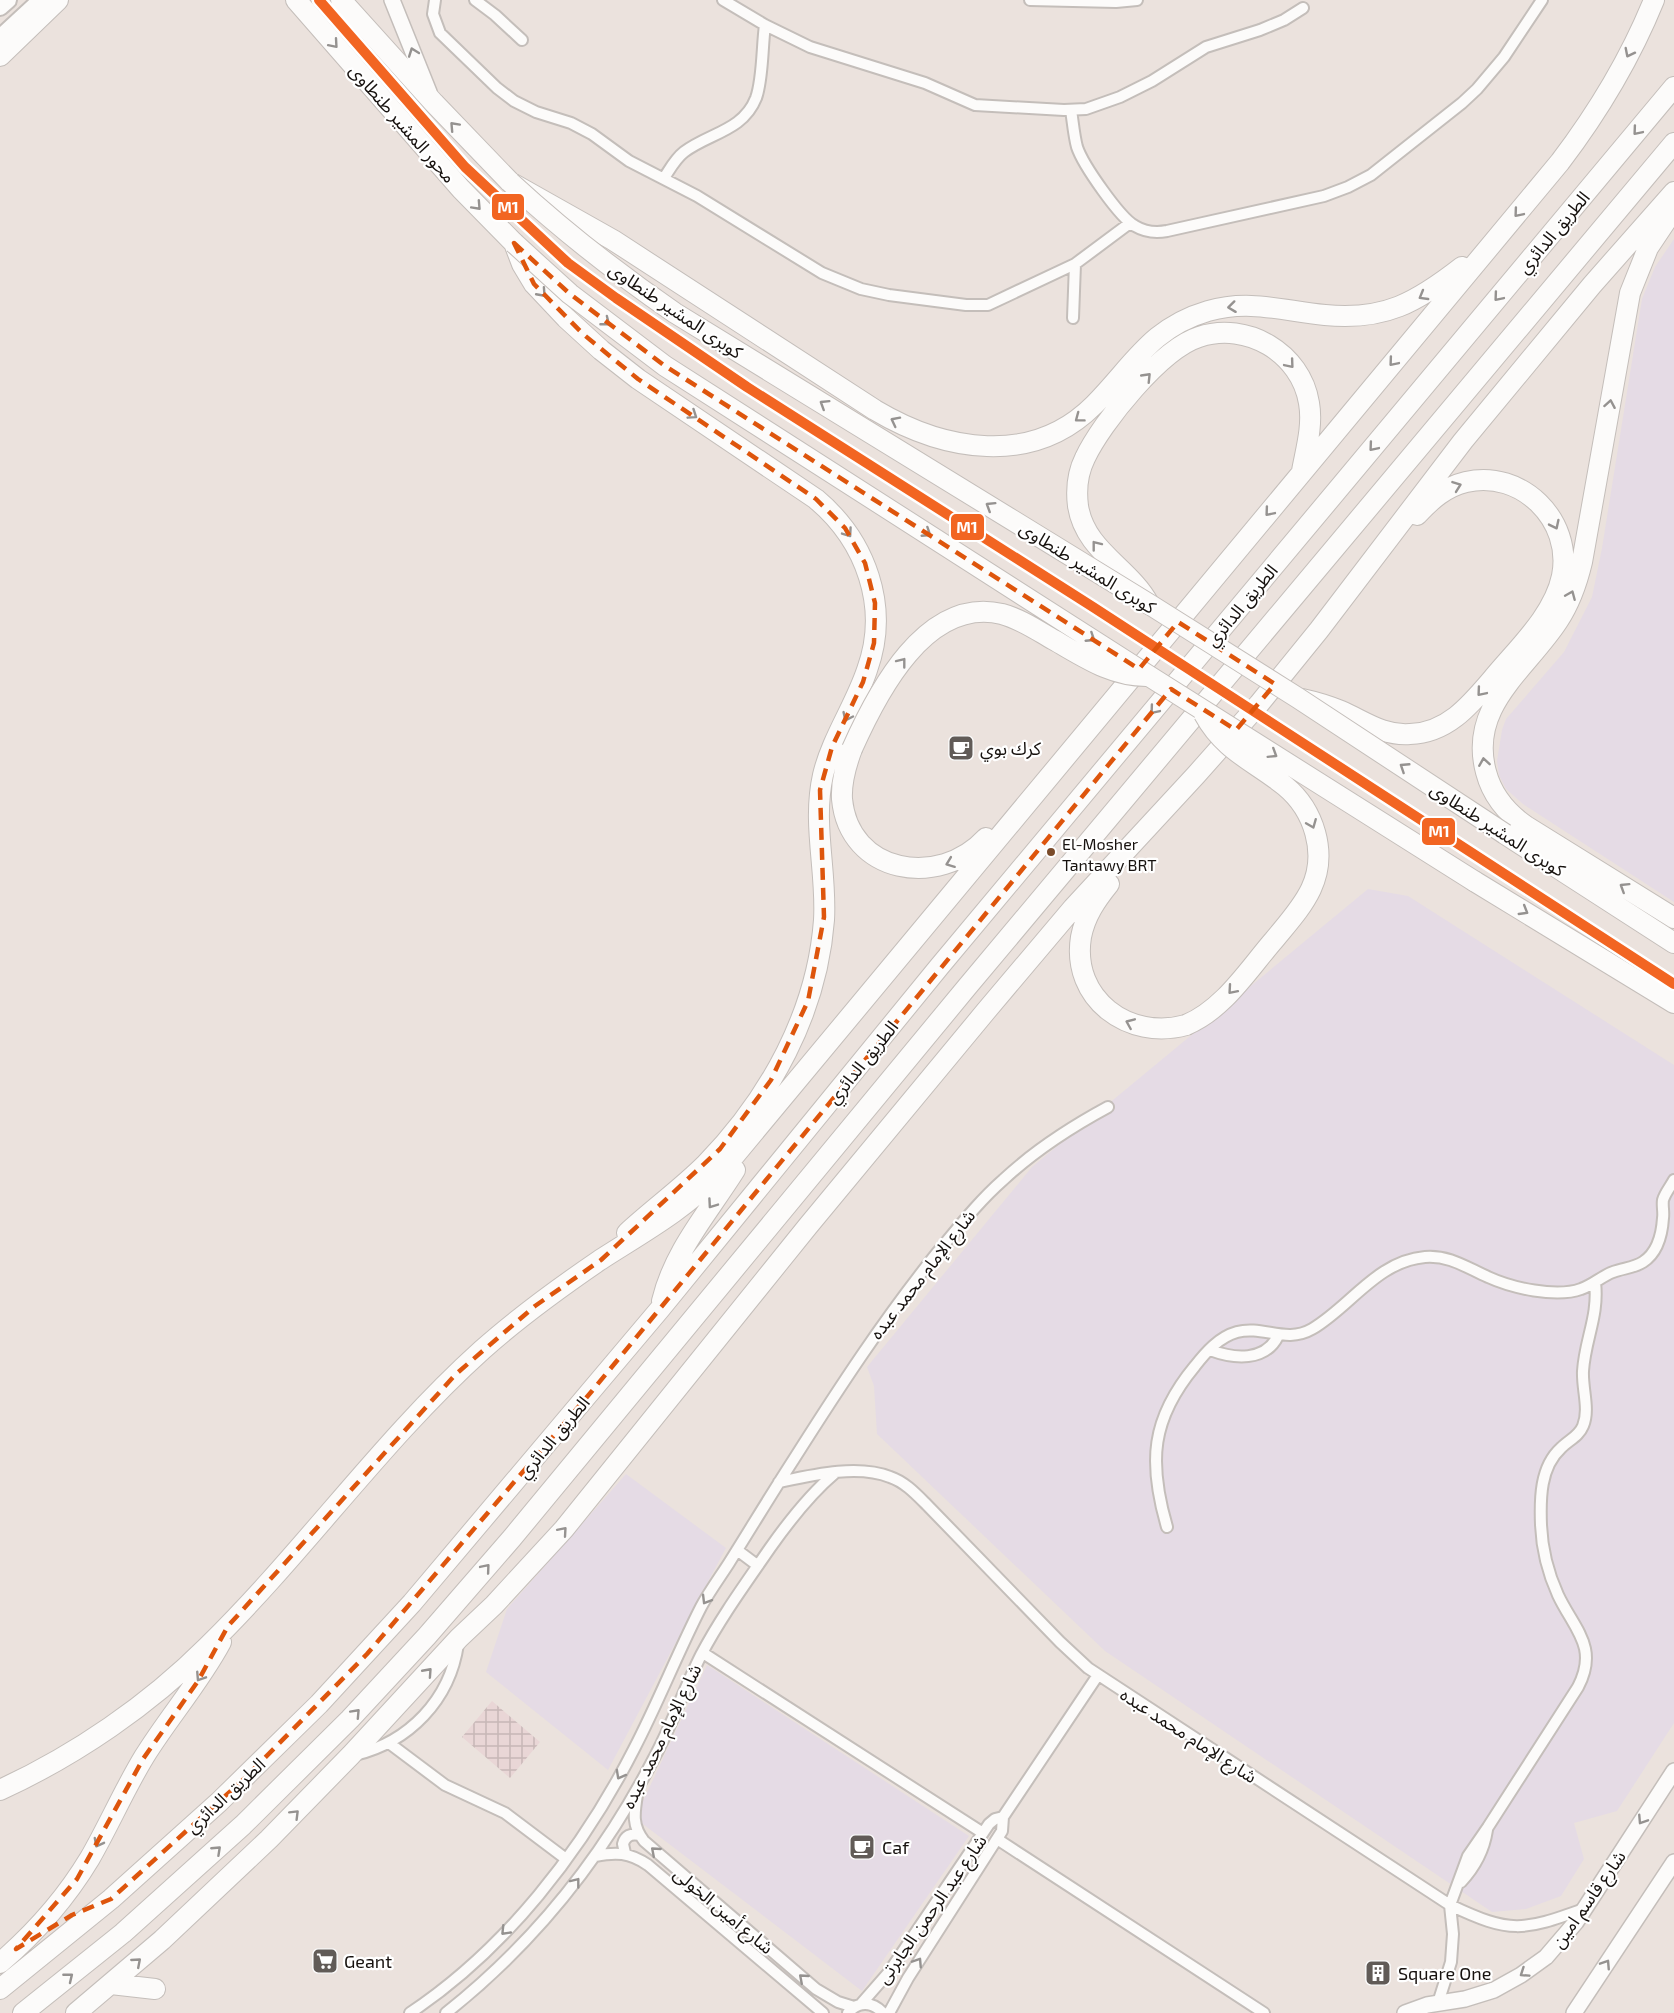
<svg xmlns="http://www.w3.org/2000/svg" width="1674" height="2013" viewBox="0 0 1674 2013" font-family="'Exo 2','Noto Sans Arabic',sans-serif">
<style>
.commercial{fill:#e5dbe5}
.industrial{fill:url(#industrial-grid)}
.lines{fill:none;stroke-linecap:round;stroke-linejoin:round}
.street-casing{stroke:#c4beba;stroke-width:14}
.secondary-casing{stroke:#c4beba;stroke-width:18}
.primary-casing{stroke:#c4beba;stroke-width:20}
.highway-casing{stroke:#c4beba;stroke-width:22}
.street{stroke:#fcfbfa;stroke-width:10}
.secondary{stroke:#fcfbfa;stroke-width:15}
.primary{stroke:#fcfbfa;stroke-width:16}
.highway{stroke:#fcfbfa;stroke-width:20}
.highway-bridge-casing{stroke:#c4beba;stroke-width:22;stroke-linecap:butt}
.highway-bridge{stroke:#fcfbfa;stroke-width:20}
.metro-1-casing{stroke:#fff;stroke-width:15}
.metro-1{stroke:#f26522;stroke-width:10}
.oneway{stroke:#959290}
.marked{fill:none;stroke:#de550c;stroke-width:4.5;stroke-dasharray:12 8;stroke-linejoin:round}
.bus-dot{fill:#7a4b2a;stroke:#fff;stroke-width:2}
.labels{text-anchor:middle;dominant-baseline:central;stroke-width:4.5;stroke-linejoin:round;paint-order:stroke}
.bus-label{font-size:16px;fill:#17120f;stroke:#fff;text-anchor:start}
.street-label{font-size:18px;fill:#17120f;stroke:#fff}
.poi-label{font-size:18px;fill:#17120f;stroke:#fff;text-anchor:start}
.line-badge{stroke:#fff;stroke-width:2}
.badge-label{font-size:16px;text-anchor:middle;font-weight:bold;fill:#fff}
</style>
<defs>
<pattern id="industrial-grid" width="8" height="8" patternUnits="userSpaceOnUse" patternTransform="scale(1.5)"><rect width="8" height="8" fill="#e9d6d6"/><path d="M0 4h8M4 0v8" fill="none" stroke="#c7b7b6"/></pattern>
</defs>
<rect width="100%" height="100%" fill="#ebe2dd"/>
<!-- commercial -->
<path class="commercial" d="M1674,239V902L1523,804L1506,789L1499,775L1497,761L1502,730L1506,719L1564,652L1592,597L1602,548L1642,299L1655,267Z
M1368,889L1408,896L1674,1065V1723L1617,1811L1574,1823L1584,1859L1561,1896L1526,1909L1492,1912L1105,1651L877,1434L874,1386L867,1367L1032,1167Z
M626,1474L726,1548L608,1770L486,1672L507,1609Z
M707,1665L969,1836L862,1991L635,1818Z"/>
<!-- industrial -->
<path class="industrial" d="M492,1701L540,1742L510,1778L462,1737Z"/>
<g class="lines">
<!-- street casing -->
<g class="street-casing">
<path id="street" d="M435,0L433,14L440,33L497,88L514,101L536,112L571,123L592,134L629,161L697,196L822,273L861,289L889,295L966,305H988L1075,264L1130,223
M475,0L495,15L522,40
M723,0L765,25L810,47L925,83L975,105L1064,110L1086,109L1120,97L1152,81L1206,47L1260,30L1284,20L1303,8
M1030,0L1116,2L1137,0
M1071,110C1073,123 1074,136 1077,147C1083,165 1120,218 1135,226C1145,232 1156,233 1167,231L1324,196L1348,187L1371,175L1462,103L1477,89L1504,57L1542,0
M664,178C670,169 675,159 684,152C709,133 743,131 756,98C763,79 762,46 765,25
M1073,318L1075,264
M1210,1350C1234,1359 1265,1362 1278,1336
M779,1482C812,1475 858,1464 890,1477C905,1482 916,1494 927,1505L1060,1642L1088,1668L1450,1905C1511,1934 1522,1931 1584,1909
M1167,1527C1148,1462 1151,1419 1195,1366C1206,1352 1219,1337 1237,1332C1263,1325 1286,1344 1312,1329C1350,1307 1377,1261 1425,1257C1450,1255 1467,1268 1488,1277C1512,1288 1556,1298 1581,1289C1593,1285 1602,1276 1613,1272C1623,1268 1634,1268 1643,1262C1657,1253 1662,1234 1663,1218C1664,1212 1662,1206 1663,1200C1665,1193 1671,1186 1674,1180
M737,1550L757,1565
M703,1653L983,1833
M389,1743L445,1785L505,1813L566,1859
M355,1755C409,1742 450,1700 458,1644
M637,1795C634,1813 632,1826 644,1841L816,1989L838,2002L854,2007
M997,1839L1264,2013
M625,1853L623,1844C625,1836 631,1833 639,1835
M595,1856C616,1852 629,1852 648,1865L823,2013
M1461,1882C1475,1867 1484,1850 1487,1830
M1438,2003L1451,1962L1453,1934L1450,1905L1468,1856L1488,1827L1578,1687C1599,1647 1574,1629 1558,1595C1548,1573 1542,1549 1541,1525C1540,1499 1540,1467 1561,1448C1569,1440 1579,1436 1583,1426C1590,1409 1582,1389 1583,1371C1585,1339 1599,1316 1595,1282
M861,2004L889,1972L989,1824L995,1819L1003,1817
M410,2013C506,1949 582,1851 634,1749C658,1703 677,1654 701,1607C709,1592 720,1577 729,1563C751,1528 772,1493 794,1459C839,1388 884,1319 937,1253C958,1228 978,1202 1003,1180C1034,1151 1071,1127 1108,1107
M446,2013C533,1944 603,1857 654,1758C672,1725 684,1689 701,1655C721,1617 746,1583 770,1548C789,1521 809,1495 835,1473
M848,2013C858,2001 872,2001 883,2013
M889,2013L908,1978L1002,1831L1003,1817L1098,1675"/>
</g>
<!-- secondary casing -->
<g class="secondary-casing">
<path id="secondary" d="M392,0L429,92
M1405,2013L1427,2005L1465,1999L1494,1990L1521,1975L1546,1957L1576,1922L1674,1771
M1574,2013L1674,1862"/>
</g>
<!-- primary casing -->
<g class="primary-casing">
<path id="primary" d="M0,7L8,0
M0,38L41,0"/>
</g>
<!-- highway casing -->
<g class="highway-casing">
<path id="highway" d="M296,0L461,189L514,243L522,264L534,284L566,318L601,350L638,379L816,499C866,541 890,607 867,670C855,706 832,738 823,775C812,824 827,871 824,920C817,1013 770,1098 706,1164C681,1189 653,1209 627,1233
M341,0L434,103L510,182L613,240L875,410C944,451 1032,467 1094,405C1133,366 1150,328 1208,311C1250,299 1283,311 1325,315C1385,321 1417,302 1462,267
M0,56L58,0
M1674,209L1648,248L1630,293L1582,562C1577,583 1570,603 1558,621C1526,670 1468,706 1486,772C1492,795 1507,813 1526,826L1674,918
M1149,604C1129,567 1085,551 1078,506C1076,490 1078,472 1085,458C1102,422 1161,349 1199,337C1247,321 1301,353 1309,403C1313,426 1306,449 1302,471
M1302,699C1316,702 1329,706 1341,711C1364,721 1383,736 1410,734C1448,733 1471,704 1494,677C1518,648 1554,615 1562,576C1573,520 1521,469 1466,482C1445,487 1431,500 1417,515
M852,749C846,765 841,781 842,799C849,874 939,889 986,838
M1505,834L1674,943
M1474,881L1674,1003
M1109,884C1096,900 1085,916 1081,937C1071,999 1129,1041 1186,1025
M662,1301C674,1251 708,1213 735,1170
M0,1790C76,1755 149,1705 208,1646C304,1552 382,1440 482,1350C519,1317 559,1288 600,1260C645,1231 681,1212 720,1173L1560,162C1598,112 1630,59 1654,0
M0,1963C35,1933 66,1898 90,1858C109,1825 124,1790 144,1757C168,1718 199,1683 221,1642
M111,1984L155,1989
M0,1989L111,1899L219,1802L319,1704L412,1603L660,1309L939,967L1674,87
M23,2013L123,1933L243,1825L350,1719L427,1636L512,1538L967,987L1674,143
M76,2013L162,1940L269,1839L351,1755L459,1638L494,1605L564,1529L808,1226L986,1011L1073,908L1196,775L1259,704L1319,630L1463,441L1592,285L1674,192"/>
</g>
<!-- street -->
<use href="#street" class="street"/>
<!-- secondary -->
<use href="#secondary" class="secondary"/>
<!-- primary -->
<use href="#primary" class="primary"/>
<!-- highway -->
<use href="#highway" class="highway"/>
<!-- highway-bridge casing -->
<g class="highway-bridge-casing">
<path id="highway-bridge" d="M510,182C562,230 617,273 675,313L1149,604L1298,698L1505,834
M514,243L570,294L665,366L1149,676L1474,881
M852,749C877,693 926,596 1002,614C1021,619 1038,631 1054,640C1084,657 1111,676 1146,676
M1186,1025C1224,1009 1248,970 1274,940C1287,924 1302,908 1311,889C1328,853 1314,810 1285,786C1254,761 1224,751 1204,714"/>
</g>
<!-- highway-bridge -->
<use href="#highway-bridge" class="highway-bridge"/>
<!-- metro-1 casing -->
<g class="metro-1-casing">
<path id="metro-1" d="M319,0L465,167L568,263L616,298L747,387L1093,607L1674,984"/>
</g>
<!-- metro-1 -->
<use href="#metro-1" class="metro-1"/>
</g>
<!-- one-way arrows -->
<defs><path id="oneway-chevron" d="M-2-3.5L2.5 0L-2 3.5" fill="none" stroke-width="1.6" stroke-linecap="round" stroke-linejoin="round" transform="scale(1.5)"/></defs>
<g class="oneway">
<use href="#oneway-chevron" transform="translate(334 44) rotate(49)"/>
<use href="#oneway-chevron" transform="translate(413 52) rotate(-110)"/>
<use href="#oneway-chevron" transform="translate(1629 53) rotate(117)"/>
<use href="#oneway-chevron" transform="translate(454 126) rotate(-133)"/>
<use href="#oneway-chevron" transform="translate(1637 131) rotate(130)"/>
<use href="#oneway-chevron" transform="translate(477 206) rotate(47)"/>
<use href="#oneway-chevron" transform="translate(1518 213) rotate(130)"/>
<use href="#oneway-chevron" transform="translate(542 293) rotate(48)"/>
<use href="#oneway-chevron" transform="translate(1423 296) rotate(150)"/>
<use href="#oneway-chevron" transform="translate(1498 297) rotate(130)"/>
<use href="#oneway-chevron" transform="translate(1232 307) rotate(173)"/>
<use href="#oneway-chevron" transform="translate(606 322) rotate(38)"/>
<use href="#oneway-chevron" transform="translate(1393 362) rotate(130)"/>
<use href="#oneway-chevron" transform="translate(1290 364) rotate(50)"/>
<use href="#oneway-chevron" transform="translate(1147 377) rotate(-46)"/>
<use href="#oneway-chevron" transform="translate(824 404) rotate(-148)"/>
<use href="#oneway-chevron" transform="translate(1610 404) rotate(-80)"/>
<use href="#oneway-chevron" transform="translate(693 415) rotate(34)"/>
<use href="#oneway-chevron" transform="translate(1079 418) rotate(143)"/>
<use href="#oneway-chevron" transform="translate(895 421) rotate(-153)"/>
<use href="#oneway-chevron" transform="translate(1373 447) rotate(130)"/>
<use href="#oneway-chevron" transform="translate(1457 486) rotate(-20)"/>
<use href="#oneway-chevron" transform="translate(990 506) rotate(-148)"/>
<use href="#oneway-chevron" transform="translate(1269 512) rotate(130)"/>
<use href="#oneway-chevron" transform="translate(1555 525) rotate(64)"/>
<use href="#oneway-chevron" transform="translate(848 533) rotate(55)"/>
<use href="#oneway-chevron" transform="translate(927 533) rotate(33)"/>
<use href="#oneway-chevron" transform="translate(1096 545) rotate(-128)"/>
<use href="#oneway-chevron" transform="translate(1571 595) rotate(-67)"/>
<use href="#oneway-chevron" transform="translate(1091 638) rotate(33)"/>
<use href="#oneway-chevron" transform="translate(902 662) rotate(-52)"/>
<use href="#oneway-chevron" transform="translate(1481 692) rotate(130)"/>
<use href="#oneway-chevron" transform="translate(1154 710) rotate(130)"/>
<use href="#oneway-chevron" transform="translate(847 717) rotate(115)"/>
<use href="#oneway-chevron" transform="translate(1273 754) rotate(32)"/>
<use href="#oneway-chevron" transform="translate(1484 762) rotate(-99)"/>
<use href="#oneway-chevron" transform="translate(1404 767) rotate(-147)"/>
<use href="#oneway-chevron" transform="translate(1312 824) rotate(68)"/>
<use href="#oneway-chevron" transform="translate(950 863) rotate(159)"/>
<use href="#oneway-chevron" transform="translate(1624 887) rotate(-148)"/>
<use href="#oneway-chevron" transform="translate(1524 911) rotate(31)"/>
<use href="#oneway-chevron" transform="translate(1232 990) rotate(131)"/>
<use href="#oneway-chevron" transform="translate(1130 1023) rotate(-157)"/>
<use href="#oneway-chevron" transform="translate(712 1204) rotate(125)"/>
<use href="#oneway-chevron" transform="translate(563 1531) rotate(-49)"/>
<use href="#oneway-chevron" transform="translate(486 1568) rotate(-50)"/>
<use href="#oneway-chevron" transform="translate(706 1600) rotate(121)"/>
<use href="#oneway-chevron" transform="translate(428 1672) rotate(-48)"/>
<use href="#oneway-chevron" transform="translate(200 1677) rotate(123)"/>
<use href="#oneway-chevron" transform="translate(356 1713) rotate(-47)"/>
<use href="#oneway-chevron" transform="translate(620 1775) rotate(119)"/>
<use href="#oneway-chevron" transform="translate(295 1814) rotate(-45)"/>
<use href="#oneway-chevron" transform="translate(1642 1820) rotate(123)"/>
<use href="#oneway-chevron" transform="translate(98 1843) rotate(118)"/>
<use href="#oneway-chevron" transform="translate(217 1850) rotate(-43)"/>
<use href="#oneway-chevron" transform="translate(655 1851) rotate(-139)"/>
<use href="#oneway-chevron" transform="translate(576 1882) rotate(-52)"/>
<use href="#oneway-chevron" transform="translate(505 1931) rotate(134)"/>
<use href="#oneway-chevron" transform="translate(137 1962) rotate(-41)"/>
<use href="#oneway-chevron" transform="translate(918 1962) rotate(-57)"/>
<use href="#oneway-chevron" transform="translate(1606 1964) rotate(-57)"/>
<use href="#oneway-chevron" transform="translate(1524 1973) rotate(146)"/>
<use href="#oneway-chevron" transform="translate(69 1977) rotate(-39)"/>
<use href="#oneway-chevron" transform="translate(803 1978) rotate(-139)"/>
</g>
<!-- marked area -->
<path class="marked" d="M514,243L570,294L665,366L1139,669L1178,622L1275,684L1236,730L1171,689L592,1391L367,1654L245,1778L111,1899L72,1915L16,1949L77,1879L143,1759L198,1681L228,1626L456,1374L535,1306L601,1260L720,1149L771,1080L808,1001L824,917L820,790L832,747L863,682L874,643L875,603L865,563L845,528L816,499L638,379L583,334L534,284Z"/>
<!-- icons -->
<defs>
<g id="cafe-square" transform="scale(1.35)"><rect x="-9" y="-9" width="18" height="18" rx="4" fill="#615b57" stroke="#fff"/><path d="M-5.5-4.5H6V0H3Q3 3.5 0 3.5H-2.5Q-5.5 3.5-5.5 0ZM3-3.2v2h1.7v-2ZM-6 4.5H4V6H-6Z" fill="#fff"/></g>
<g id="supermarket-square" transform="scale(1.35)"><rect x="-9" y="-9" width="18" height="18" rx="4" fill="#615b57" stroke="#fff"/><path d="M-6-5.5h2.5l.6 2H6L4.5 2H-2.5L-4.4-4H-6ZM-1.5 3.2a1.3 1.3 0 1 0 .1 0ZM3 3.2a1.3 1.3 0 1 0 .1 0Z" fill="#fff"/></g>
<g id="building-square" transform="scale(1.35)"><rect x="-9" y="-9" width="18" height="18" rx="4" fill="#615b57" stroke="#fff"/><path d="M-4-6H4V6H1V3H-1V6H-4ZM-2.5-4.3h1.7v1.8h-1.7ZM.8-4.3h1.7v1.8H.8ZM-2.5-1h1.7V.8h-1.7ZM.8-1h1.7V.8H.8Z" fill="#fff"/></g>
</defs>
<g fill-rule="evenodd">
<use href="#cafe-square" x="961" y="748"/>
<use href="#cafe-square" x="862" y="1847"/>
<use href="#supermarket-square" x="325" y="1961"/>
<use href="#building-square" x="1378" y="1973"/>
</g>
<!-- markers -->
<circle class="bus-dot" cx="1051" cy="852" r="5"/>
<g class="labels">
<!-- bus labels -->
<g class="bus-label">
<text x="1062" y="843">El-Mosher<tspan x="1062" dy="21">Tantawy BRT</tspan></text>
</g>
<!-- street labels -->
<g class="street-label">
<text transform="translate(403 123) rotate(49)">محور المشير طنطاوى</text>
<text transform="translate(1553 232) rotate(-50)">الطريق الدائري</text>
<text transform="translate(676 310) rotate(34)">كوبرى المشير طنطاوى</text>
<text transform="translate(1088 567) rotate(32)">كوبرى المشير طنطاوى</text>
<text transform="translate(1241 605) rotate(-50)">الطريق الدائري</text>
<text transform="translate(1498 829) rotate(33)">كوبرى المشير طنطاوى</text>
<text transform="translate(862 1062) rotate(-51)">الطريق الدائري</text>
<text transform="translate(922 1274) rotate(-52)">شارع الإمام محمد عبده</text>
<text transform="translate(553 1437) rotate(-50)">الطريق الدائري</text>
<text transform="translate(1189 1735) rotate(33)">شارع الإمام محمد عبده</text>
<text transform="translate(661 1736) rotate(-64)">شارع الإمام محمد عبده</text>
<text transform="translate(225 1795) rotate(-43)">الطريق الدائري</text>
<text transform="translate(1588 1899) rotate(-55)">شارع قاسم امين</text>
<text transform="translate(931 1909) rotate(-55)">شارع عبد الرحمن الجابرتى</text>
<text transform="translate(724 1910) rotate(40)">شارع أمين الخولى</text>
</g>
<!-- poi labels -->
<g class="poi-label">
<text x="980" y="748">كرك بوي</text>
<text x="882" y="1847">Caf</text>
<text x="344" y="1961">Geant</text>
<text x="1398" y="1973">Square One</text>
</g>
</g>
<g class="line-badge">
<rect x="491" y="193" width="34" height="28" rx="6" fill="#f26522"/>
<rect x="950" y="513" width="35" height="28" rx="6" fill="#f26522"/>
<rect x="1421" y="817" width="35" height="29" rx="6" fill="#f26522"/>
</g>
<g class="badge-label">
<text x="508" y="213">M1</text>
<text x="967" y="533">M1</text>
<text x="1439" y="837">M1</text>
</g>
</svg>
